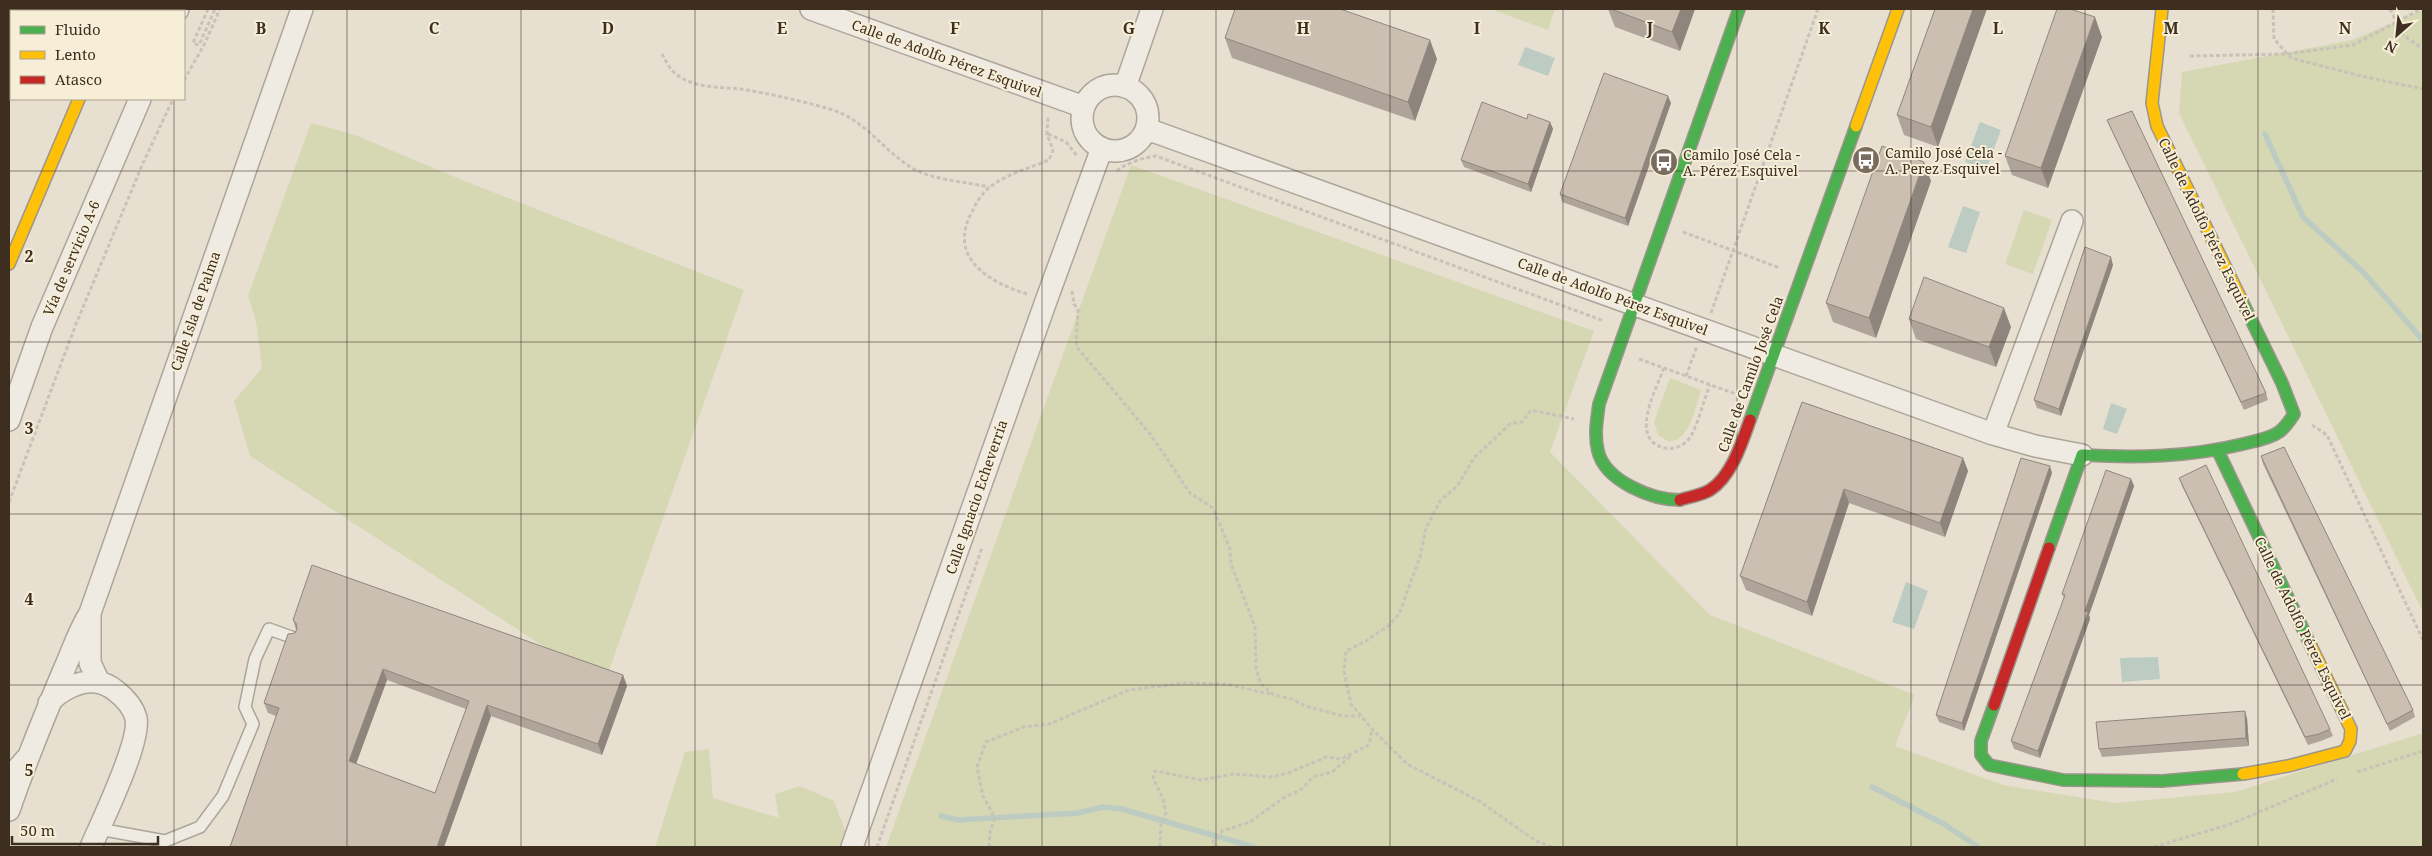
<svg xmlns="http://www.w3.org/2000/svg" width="2432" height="856" viewBox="0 0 2432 856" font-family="'Noto Serif',serif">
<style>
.green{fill:#d6d7b3}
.water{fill:#bcccc2}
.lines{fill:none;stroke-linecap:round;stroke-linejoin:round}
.stream{stroke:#bcccc2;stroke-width:5.5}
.lane-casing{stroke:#ada599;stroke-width:14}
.street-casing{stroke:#ada599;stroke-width:24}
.fast-casing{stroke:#9c958a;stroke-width:14}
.slow-casing{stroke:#9c958a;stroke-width:14}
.jam-casing{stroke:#9c958a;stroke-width:14}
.path{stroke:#c8c2b9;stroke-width:3;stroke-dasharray:4 2.5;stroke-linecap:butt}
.lane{stroke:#efebe3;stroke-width:11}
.street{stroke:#efebe3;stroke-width:21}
.fast{stroke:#4caf50;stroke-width:11}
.slow{stroke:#ffc107;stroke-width:11}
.jam{stroke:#c62828;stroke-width:11}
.wall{fill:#afa499;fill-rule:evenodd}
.shaded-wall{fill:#8e867d}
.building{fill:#cbbfb2;stroke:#8e867d;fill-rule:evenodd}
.grid{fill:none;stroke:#3d2e20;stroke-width:1;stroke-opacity:0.55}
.labels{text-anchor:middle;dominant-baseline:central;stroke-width:4;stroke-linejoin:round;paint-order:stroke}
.street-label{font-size:14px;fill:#3d2e20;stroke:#f7eed8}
.poi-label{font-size:14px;fill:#3d2e20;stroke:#f7eed8;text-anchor:start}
.grid-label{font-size:16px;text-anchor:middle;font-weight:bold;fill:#3d2e20;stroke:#f7eed8;stroke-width:4;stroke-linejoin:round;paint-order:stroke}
</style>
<rect width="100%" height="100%" fill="#e7e0d1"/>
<!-- green -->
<path class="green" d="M1491,9H1555L1548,30Z
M2423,10V612L2179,113L2182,72L2352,40Z
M311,123L355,135L467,182L744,290L606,679L540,644L250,456L234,401L262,368L256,321L248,296Z
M1131,165L1594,331L1550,452L1710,615L1915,695L1895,746L2003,785L2115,803L2235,792L2423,733V847H886Z
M2024,210L2052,220L2033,274L2005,264Z
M1670,378L1701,390C1695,408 1691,439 1669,442L1658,435L1654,422Z
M709,749L713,798L779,818L775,794L800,786L834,801L847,836L842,847H655L685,752Z"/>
<!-- water -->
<path class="water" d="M1525,47L1555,58L1548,76L1518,65Z
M1980,122L2001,130L1986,170L1965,162Z
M1963,206L1980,212L1966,253L1948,247Z
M2111,403L2127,409L2117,434L2103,429Z
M1906,582L1928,591L1914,629L1892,622Z
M2158,657L2160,679L2122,682L2120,658Z"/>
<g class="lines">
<!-- stream -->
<path class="stream" d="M2265,134L2303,217L2363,272L2423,340
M1872,787L1944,824L1978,847
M941,816L958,820L1078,813L1103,807L1122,809L1254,847"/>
<!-- lane casing -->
<g class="lane-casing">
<path id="lane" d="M9,771L22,756
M99,829L165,841L200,827L223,796L253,724L245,707L255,659L269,629L294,638"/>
</g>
<!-- street casing -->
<g class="street-casing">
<path id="street" d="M811,9L1084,107
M177,11L178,9
M1082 118a33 33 0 1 1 66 0a33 33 0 1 1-66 0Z
M1125,87L1152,9
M1147,129L1993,434L2035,446L2082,455
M9,420L42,327L140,99
M1993,434L2072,221
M90,615V663L99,682
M49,703C59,691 79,680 96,682C104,683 110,686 116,691C125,698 133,707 136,718C141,742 102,821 91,847
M9,810C25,763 44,717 63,672C72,652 78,632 90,613L302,9
M852,847L1046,301L1102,148"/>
</g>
<!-- fast casing -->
<g class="fast-casing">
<path id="fast" d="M40,11L41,9
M116,11L117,9
M9,83L11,77
M1750,420L1856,126
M2218,451L2311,646
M1680,500C1652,500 1605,481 1598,451C1594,435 1597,420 1599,404L1739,9
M2049,548L2082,455C2137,458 2190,457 2243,444C2255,441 2269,439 2279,432C2286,427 2290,420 2294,414L2282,383L2242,301
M1994,705L1981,741V755L1989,765L2063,780L2162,781L2243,774"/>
</g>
<!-- slow casing -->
<g class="slow-casing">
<path id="slow" d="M2162,9L2152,103L2157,126L2242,301
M1856,126L1898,9
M9,264L79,99
M2243,774L2288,766L2345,751L2350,741L2351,729L2311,646"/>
</g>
<!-- jam casing -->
<g class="jam-casing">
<path id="jam" d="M9,24L11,18
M1680,500C1689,497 1702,495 1710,490C1731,477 1742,443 1750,420
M1994,705L2049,548"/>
</g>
<!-- path -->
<path class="path" d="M208,9L193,43L199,45L215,9
M2273,9L2274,39L2291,58L2361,76L2423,89
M2390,9L2403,35L2423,49
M662,54C666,61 670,70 677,75C698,90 724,86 747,90C776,95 805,102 833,110C866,121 884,151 912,168C932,180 967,182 989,187
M2190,56L2287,54L2353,45L2421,9
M184,80L204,45L220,9
M1048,134L1066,142L1078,157
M1117,171C1123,164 1146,157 1156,156L1604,321
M1683,232L1780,268
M1072,291L1074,304L1078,309L1076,346L1151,435L1190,493L1213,508L1230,549L1231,564L1255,627L1256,669L1261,684L1274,695L1292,699L1305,706L1343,716H1360
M1027,294C988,282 947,257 972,212C976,203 982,193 990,187C1006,174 1030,168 1049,160L1053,150L1047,134L1048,116
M1711,313L1818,9
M1639,359L1736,394
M1664,368C1656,390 1628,440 1665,448C1674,450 1683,446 1689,439C1697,428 1704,399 1710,385
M1686,376L1697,346
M2312,425L2327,435L2423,640
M9,502L76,324L143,163L173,99
M2357,772L2423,751
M877,847L982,548
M989,847L990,832L995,818L983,796L977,767L986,742L1024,727L1049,724L1129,690L1185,683L1226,684L1274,695
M1160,847L1161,824L1166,813L1163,799L1153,778L1155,771L1202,780L1233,774L1270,777L1288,773L1326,757L1341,759L1369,745L1372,729
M1217,847L1212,843L1222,831L1250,822L1285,797L1302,789L1313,777L1332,772L1351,756
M1552,847L1536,841L1479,801L1407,764L1372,729L1351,704L1344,672L1346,651L1366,641L1388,626L1399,614L1420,557L1426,528L1440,501L1458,485L1474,458L1510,424L1522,422L1531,410L1574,419
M2154,847L2231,824L2337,779"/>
<!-- lane -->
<use href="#lane" class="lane"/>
<!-- street -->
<use href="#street" class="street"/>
<!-- fast -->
<use href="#fast" class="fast"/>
<!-- slow -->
<use href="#slow" class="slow"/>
<!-- jam -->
<use href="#jam" class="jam"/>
</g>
<!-- wall -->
<path class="wall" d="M1608,9H1695L1680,51L1615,27Z
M1935,9L1938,147L1904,135L1897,115Z
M2102,37L2048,188L2012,175L2005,156Z
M1225,38L1437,59L1415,121L1232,58Z
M1671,103L1628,226L1562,202L1560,194Z
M1527,119L1550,122L1553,129L1531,192L1464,167L1461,160Z
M2107,120L2266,393L2268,400L2244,410L2110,127Z
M1931,181L1876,338L1833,322L1826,303Z
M2113,265L2061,416L2037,408L2034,400Z
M1909,319L2011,327L1996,367L1916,339Z
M1802,402L1963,458L1968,471L1945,537L1849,503L1812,616L1746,590L1740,576Z
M2261,456L2413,710L2415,717L2390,731L2263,464Z
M2052,473L1964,731L1939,722L1936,715Z
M2179,478L2330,729L2333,736L2321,741L2308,745L2182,486Z
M2131,479L2134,486L2089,615L2090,619L2040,758L2014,749L2011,741L2064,598L2062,594Z
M293,620L623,675L627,686L602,755L491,716L444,847H230L276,716L268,713L264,703L295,633L296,630ZM387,680L466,709L435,793L356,764Z
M2247,718L2249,746L2102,757L2099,749Z"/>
<!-- shaded-wall -->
<path class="shaded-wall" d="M1681,9H1695L1680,51L1672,32Z
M1973,9H1987L1938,147L1931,127Z
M2095,17L2102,37L2048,188L2041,168Z
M1430,40L1437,59L1415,121L1408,102Z
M1668,96L1671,103L1628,226L1625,218Z
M1550,122L1553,129L1531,192L1528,184Z
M1924,162L1931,181L1876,338L1869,318Z
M2111,257L2113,265L2061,416L2059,409Z
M2004,308L2011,327L1996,367L1989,347Z
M1963,458L1968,471L1945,537L1940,523Z
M2050,466L2052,473L1964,731L1962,723Z
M2131,479L2134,486L2089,615L2090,619L2040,758L2038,751L2085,611Z
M1844,489L1849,503L1812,616L1807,602Z
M383,669L387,680L353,772L349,761Z
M623,675L627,686L602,755L598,744Z
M487,705L491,716L444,847H437Z
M2245,711L2247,718L2249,746L2246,738Z"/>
<!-- building -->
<path class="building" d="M1235,9H1340L1430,40L1408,102L1225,38Z
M1611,9H1681L1672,32Z
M1935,9H1973L1931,127L1897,115Z
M2057,9H2070L2095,17L2041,168L2005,156Z
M1604,73L1668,96L1625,218L1560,194Z
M1482,102L1527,119L1528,114L1550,122L1528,184L1461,160Z
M2132,111L2266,393L2241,402L2107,120Z
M1882,146L1924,162L1869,318L1826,303Z
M2085,247L2111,257L2059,409L2034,400Z
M1924,277L2004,308L1989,347L1909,319Z
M1802,402L1963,458L1940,523L1844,489L1807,602L1740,576Z
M2284,447L2413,710L2387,724L2261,456Z
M2021,458L2050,466L1962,723L1936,715Z
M2206,465L2330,729L2319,734L2305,737L2179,478Z
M2106,470L2131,479L2085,611L2088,612L2038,751L2011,741L2065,595L2062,594Z
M312,565L623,675L598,744L487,705L437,847H230L279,708L264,703L288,634L295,633L297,629L296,623L293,620ZM383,669L469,701L435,793L349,761Z
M2245,711L2246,738L2099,749L2096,722Z"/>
<!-- grid -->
<path class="grid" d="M174,9V11M347,9V847M521,9V847M695,9V847M869,9V847M1042,9V847M1216,9V847M1390,9V847M1563,9V847M1737,9V847M1911,9V847M2085,9V847M2258,9V847M174,99V847M9,171H2423M9,342H2423M9,514H2423M9,685H2423"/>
<!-- icons -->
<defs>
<g id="bus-disc" transform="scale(1.4375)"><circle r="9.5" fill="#786c5e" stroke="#f7eed8"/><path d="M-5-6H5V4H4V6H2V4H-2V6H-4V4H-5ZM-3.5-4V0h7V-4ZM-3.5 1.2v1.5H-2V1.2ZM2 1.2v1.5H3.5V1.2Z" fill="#fff"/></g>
</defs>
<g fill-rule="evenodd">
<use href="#bus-disc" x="1866" y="160"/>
<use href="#bus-disc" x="1664" y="162"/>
</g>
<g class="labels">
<!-- street labels -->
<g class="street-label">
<text transform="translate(947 58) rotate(20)">Calle de Adolfo Pérez Esquivel</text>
<text transform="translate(2207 229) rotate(64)">Calle de Adolfo Pérez Esquivel</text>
<text transform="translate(71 258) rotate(-67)">Vía de servicio A-6</text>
<text transform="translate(1613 296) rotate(20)">Calle de Adolfo Pérez Esquivel</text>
<text transform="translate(195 311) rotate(-71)">Calle Isla de Palma</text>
<text transform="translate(1750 374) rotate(-70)">Calle de Camilo José Cela</text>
<text transform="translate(976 497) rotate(-71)">Calle Ignacio Echeverría</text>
<text transform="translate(2303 628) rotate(64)">Calle de Adolfo Pérez Esquivel</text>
</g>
<!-- poi labels -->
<g class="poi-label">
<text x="1885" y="152">Camilo José Cela -<tspan x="1885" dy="16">A. Perez Esquivel</tspan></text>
<text x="1683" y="154">Camilo José Cela -<tspan x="1683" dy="16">A. Pérez Esquivel</tspan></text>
</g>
</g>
<g class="grid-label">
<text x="261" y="34">B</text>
<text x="434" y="34">C</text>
<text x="608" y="34">D</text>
<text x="782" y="34">E</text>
<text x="955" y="34">F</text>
<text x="1129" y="34">G</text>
<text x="1303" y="34">H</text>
<text x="1477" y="34">I</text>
<text x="1650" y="34">J</text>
<text x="1824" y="34">K</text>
<text x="1998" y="34">L</text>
<text x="2171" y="34">M</text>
<text x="2345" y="34">N</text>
<text x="29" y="262">2</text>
<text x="29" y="434">3</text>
<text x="29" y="605">4</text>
<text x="29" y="776">5</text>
</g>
<!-- border -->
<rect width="2432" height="856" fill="none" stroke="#3d2e20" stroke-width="20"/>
<!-- legend -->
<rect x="10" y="10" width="175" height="90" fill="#f7eed8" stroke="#ada18e"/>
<rect x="20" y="26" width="25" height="8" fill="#4caf50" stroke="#ada18e"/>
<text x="55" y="35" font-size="15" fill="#3d2e20">Fluido</text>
<rect x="20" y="51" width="25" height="8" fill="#ffc107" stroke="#ada18e"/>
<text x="55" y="60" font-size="15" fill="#3d2e20">Lento</text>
<rect x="20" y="76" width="25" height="8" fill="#c62828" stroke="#ada18e"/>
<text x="55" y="85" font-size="15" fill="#3d2e20">Atasco</text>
<!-- north arrow -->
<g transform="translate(2397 35) rotate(207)" stroke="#f7eed8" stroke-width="4" paint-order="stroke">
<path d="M0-4L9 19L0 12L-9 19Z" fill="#3d2e20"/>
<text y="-8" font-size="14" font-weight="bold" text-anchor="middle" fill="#3d2e20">N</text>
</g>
<!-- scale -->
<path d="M12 836v8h146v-8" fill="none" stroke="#3d2e20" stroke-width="2.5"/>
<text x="20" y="836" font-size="15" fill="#3d2e20" stroke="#f7eed8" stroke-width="4" paint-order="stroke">50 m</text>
</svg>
